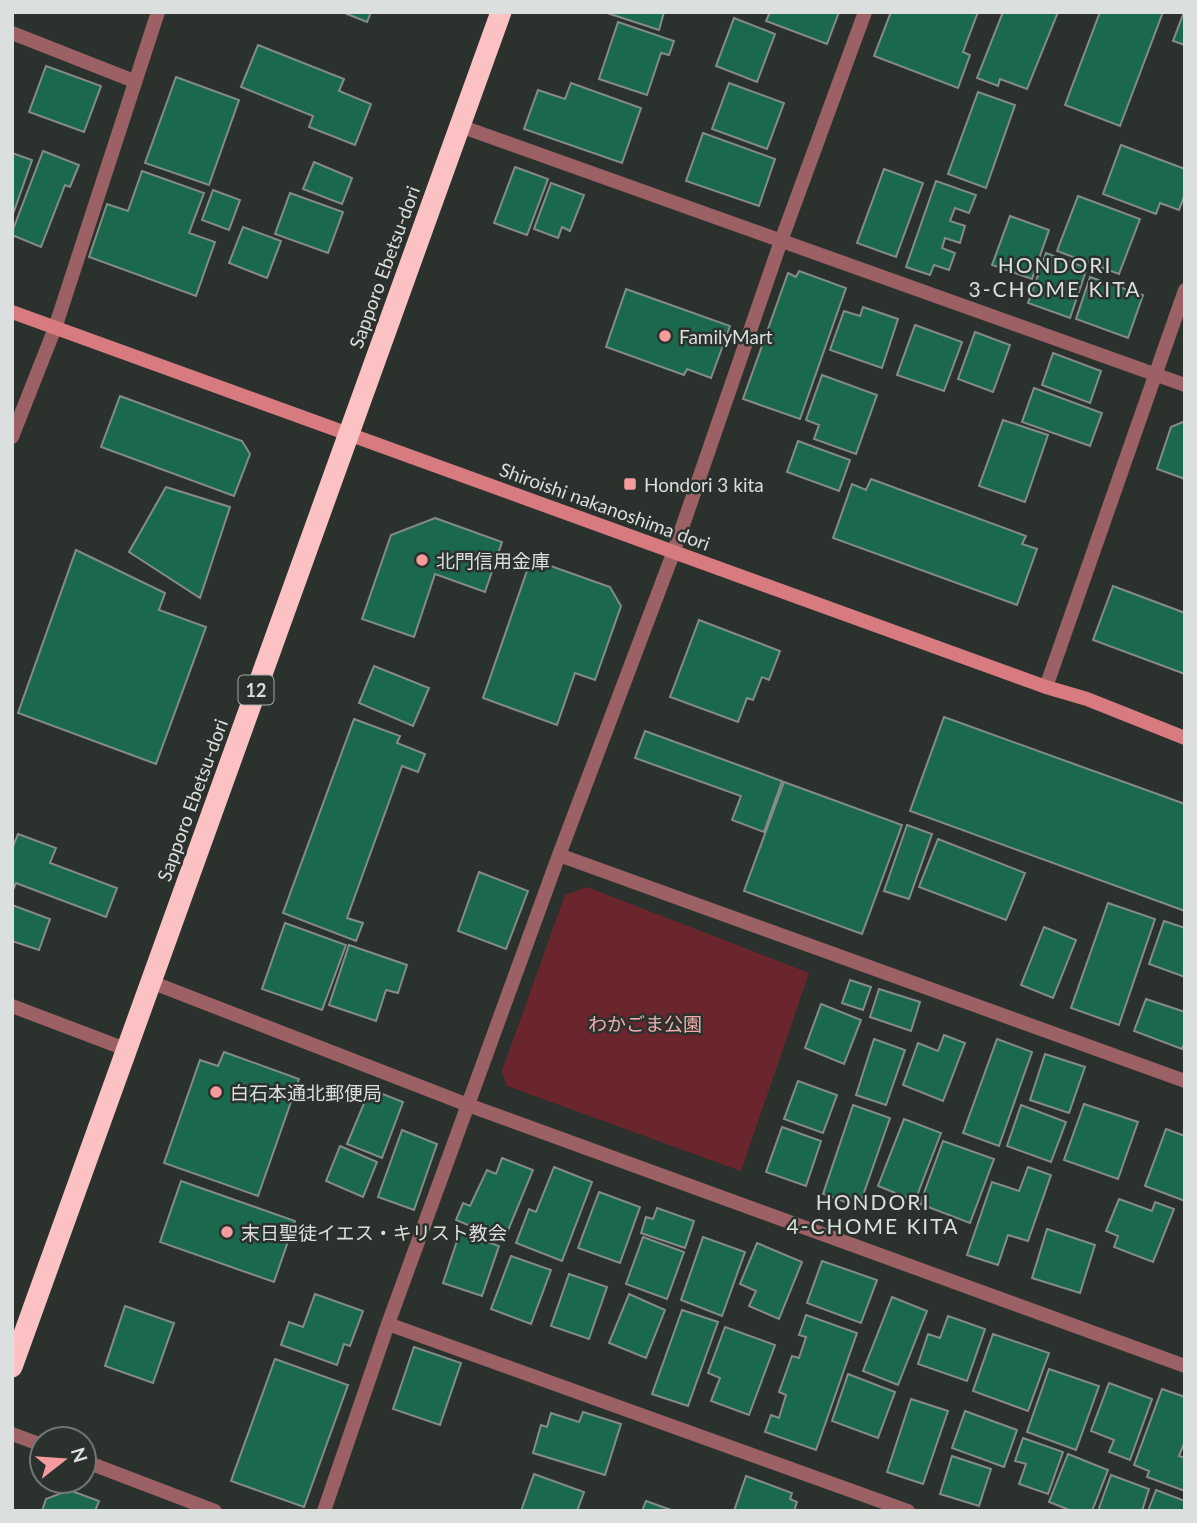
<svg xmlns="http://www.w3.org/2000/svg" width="1197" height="1523" viewBox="0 0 1197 1523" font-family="Lato,'Noto Sans JP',sans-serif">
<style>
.green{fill:#6b262d}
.building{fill:#1b694c;stroke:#858c88;stroke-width:2}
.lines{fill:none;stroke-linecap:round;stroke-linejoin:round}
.street{stroke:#9c6164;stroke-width:14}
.secondary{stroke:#d87b80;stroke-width:14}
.highway{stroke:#fcc1c2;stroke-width:21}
.poi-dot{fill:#f59b9e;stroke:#2b322e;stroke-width:2.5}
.labels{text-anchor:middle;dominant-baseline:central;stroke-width:5;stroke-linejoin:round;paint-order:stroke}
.shield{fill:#2b322e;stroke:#a6aba8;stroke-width:2}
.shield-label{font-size:18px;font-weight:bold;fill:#dbdfdd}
.street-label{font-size:19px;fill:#dbdfdd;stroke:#2b322e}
.poi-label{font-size:19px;fill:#dbdfdd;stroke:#2b322e;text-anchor:start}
.park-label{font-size:19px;fill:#f3acae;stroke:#2b322e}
.neighbourhood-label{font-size:21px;letter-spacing:2px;fill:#dbdfdd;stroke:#2b322e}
</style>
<rect width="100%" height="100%" fill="#2b322e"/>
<!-- green -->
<path class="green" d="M587,887L809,973L741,1171L507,1086L502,1071L565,895Z"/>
<!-- building -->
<path class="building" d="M342,12H371L367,22Z
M604,12H664L659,30Z
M770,12H839L827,44L766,21Z
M891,12H978L963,52L970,55L958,88L874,56Z
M1003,12H1058L1027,89L1000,79L998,86L977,78Z
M1100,12H1163L1120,126L1065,105Z
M1184,12H1185V45L1173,41Z
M734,18L775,34L757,82L716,66Z
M618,22L674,41L669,55L661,53L647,95L599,79Z
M258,45L344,79L339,91L371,104L355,145L309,127L313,116L241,87Z
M46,66L101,86L84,132L29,112Z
M176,77L239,100L209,185L145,163Z
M571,83L641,108L622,163L524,129L538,90L565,99Z
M729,83L784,103L767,149L712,129Z
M978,92L1015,105L986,188L948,174Z
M703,133L775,159L759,206L686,181Z
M1121,145L1185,169V194L1179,210L1160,203L1156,214L1103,194Z
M43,151L79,165L70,187L65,185L41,247L12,235V232Z
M12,153L32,160L12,217Z
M314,162L352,178L342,204L303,189Z
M515,167L548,179L527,235L494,223Z
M884,169L923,183L896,257L857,243Z
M142,171L204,193L189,233L215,242L196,296L89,257L107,204L128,211Z
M936,181L976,195L969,213L955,208L950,221L965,226L960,243L945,238L942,248L955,253L949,270L934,265L930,275L906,267Z
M551,183L584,195L570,231L562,227L558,238L534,229Z
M213,190L240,200L229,230L202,220Z
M290,193L343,212L328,253L275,234Z
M1078,196L1140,219L1119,274L1057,251Z
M1010,216L1049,230L1032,279L992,265Z
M243,227L281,241L267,278L229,263Z
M1046,253L1087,268L1070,318L1028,303Z
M799,271L846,288L800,419L743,399L788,273L796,277Z
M1090,277L1143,295L1128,338L1076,319Z
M626,289L730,326L711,378L687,369L684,375L606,347Z
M863,307L898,319L882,368L830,350L844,311L860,316Z
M915,325L962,342L944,391L897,375Z
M975,332L1010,345L993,392L958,379Z
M1053,353L1101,371L1090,403L1042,385Z
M822,375L877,395L856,454L814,439L819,425L806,420Z
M1034,388L1102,413L1090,446L1022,422Z
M120,396L242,441L250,454L234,496L101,447Z
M1003,420L1048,435L1025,502L979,486Z
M1185,421V479L1157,469L1171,427Z
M798,441L850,460L839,491L787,472Z
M871,479L1026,536L1022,544L1037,549L1017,605L833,538L852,484L866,490Z
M166,487L230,507L200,598L129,552Z
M435,518L502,542L485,592L435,574L414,637L362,619L391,535Z
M76,550L165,593L159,610L206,627L156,764L18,713Z
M531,559L610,587L621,606L595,680L575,673L557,725L483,698Z
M1113,586L1185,613V674L1093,640Z
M699,620L780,651L769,680L762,677L753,700L747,698L738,722L670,697Z
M374,666L429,688L413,726L359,703Z
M944,717L1185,804V911L910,811Z
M354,719L400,736L397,743L425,754L418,772L402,766L347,918L363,923L356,941L283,913Z
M645,731L782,781L764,832L732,820L741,796L635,758Z
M784,782L902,825L862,934L744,891Z
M907,825L932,834L909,899L884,891Z
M18,834L56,848L50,863L117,888L106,917L16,883L12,892V849Z
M938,839L1025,873L1006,920L919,887Z
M479,872L528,891L506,949L458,931Z
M1108,903L1155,919L1119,1025L1071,1008Z
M12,905L50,919L39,950L12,941Z
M1164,921L1185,928V977L1149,964Z
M285,923L346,945L322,1010L262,989Z
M1044,927L1076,940L1053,998L1021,985Z
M349,945L407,965L398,993L386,990L376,1021L329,1005Z
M850,980L871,987L863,1010L842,1003Z
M879,989L920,1002L911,1031L870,1017Z
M1146,999L1185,1012V1041L1182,1049L1134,1031Z
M821,1004L861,1020L844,1064L805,1048Z
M944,1035L965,1043L943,1101L903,1085L918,1043L938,1051Z
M874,1039L905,1050L886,1105L856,1095Z
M997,1039L1032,1052L999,1146L963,1133Z
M224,1052L299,1079L258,1196L164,1163L200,1060L218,1066Z
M1045,1054L1085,1067L1069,1113L1030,1100Z
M798,1081L837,1095L823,1133L784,1119Z
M370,1089L403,1102L382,1158L347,1144Z
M1084,1104L1138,1122L1118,1179L1064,1160Z
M853,1105L890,1118L859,1207L823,1194Z
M1021,1105L1066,1122L1051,1162L1007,1146Z
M904,1119L941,1133L915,1201L878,1186Z
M782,1127L821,1141L806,1186L766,1172Z
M1166,1129L1185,1136V1201L1145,1186Z
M402,1130L437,1144L414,1210L378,1197Z
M943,1141L994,1159L970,1223L920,1204Z
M340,1146L377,1162L363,1197L326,1181Z
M502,1158L533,1170L504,1240L456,1220L463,1203L470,1206L487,1170L496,1174Z
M554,1167L592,1182L562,1261L516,1243L529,1209L536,1212Z
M1028,1167L1051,1175L1028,1241L1008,1235L998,1265L967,1255L992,1182L1019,1191Z
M181,1181L295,1221L274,1282L160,1242Z
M599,1192L640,1207L620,1263L578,1248Z
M1119,1199L1152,1211L1155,1202L1174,1209L1153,1262L1114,1247L1118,1236L1106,1231Z
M657,1208L694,1221L685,1248L641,1233L646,1217L653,1219Z
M1047,1229L1095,1245L1080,1293L1032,1278Z
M460,1232L499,1246L482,1296L443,1283Z
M643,1237L684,1252L667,1299L626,1284Z
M703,1237L745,1252L722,1316L681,1300Z
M757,1243L802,1262L779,1319L749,1306L756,1291L740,1284Z
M511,1256L551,1270L531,1324L491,1309Z
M822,1261L877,1280L861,1323L807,1303Z
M569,1274L607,1287L589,1339L551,1326Z
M315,1294L363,1311L350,1346L344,1344L337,1365L281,1345L289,1322L303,1327Z
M629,1294L665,1310L646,1358L609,1343Z
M892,1297L927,1311L898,1385L863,1371Z
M125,1306L174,1323L153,1383L105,1366Z
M682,1310L718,1322L688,1406L652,1394Z
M806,1315L857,1333L816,1450L765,1432L771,1415L779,1418L786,1395L779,1392L792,1356L799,1358L806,1337L799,1335Z
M948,1316L985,1329L967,1381L918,1364L928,1334L940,1338Z
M725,1327L775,1345L749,1415L711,1401L720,1378L708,1373Z
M993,1334L1049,1353L1028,1411L973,1391Z
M414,1347L461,1363L440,1425L393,1409Z
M275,1359L348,1385L304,1507L231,1481Z
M1049,1369L1099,1386L1076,1450L1027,1432Z
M848,1374L895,1392L878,1438L832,1421Z
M1109,1383L1152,1399L1130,1460L1109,1452L1114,1440L1091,1431Z
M1162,1389L1185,1397V1441L1179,1456L1185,1458V1491L1147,1477L1149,1471L1134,1465Z
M911,1399L948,1411L923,1484L887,1472Z
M965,1411L1017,1430L1004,1467L952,1448Z
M583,1412L621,1424L605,1475L533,1453L541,1425L547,1427L551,1413L579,1422Z
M1023,1438L1063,1452L1048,1494L1019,1484L1026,1464L1015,1461Z
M1068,1454L1108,1470L1092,1511H1072L1049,1502Z
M952,1456L991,1469L979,1506L940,1494Z
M534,1474L584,1492L577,1511H521Z
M1111,1475L1149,1489L1142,1511H1098Z
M746,1476L792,1493L790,1499L797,1502L794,1511H734Z
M69,1490L99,1501L95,1511H42L46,1499Z
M1156,1490L1185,1501V1511H1148Z
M646,1501L674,1511H642Z"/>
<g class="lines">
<!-- street -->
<path class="street" d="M12,33L134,81
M460,126L1185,385
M12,437L55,328L158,12
M1046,687L1185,290
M559,855L1185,1081
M151,982L468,1105L1185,1366
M12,1006L128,1050
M388,1324L908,1511
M12,1434L42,1445
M84,1461L215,1511
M324,1511L388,1324L559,855L674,551L781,241L865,12"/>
<!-- secondary -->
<path class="secondary" d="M12,312L1046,687L1087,699L1185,738"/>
<!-- highway -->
<path class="highway" d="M12,1367L501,12"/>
</g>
<!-- markers -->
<g class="poi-dot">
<circle cx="665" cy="336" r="7"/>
<rect x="623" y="477" width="14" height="14" rx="3.5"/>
<circle cx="422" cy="560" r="7"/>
<circle cx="216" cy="1092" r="7"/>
<circle cx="227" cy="1232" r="7"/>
</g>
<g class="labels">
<!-- shield labels -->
<rect class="shield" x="238.5" y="675.5" width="35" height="29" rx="5"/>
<g class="shield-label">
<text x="256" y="690">12</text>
</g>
<!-- street labels -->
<g class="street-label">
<text transform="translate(384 267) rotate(-70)">Sapporo Ebetsu-dori</text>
<text transform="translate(605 506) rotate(20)">Shiroishi nakanoshima dori</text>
<text transform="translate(192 800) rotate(-70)">Sapporo Ebetsu-dori</text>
</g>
<!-- poi labels -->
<g class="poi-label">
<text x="679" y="336">FamilyMart</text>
<text x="644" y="484">Hondori 3 kita</text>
<text x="436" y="560">北門信用金庫</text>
<text x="230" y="1092">白石本通北郵便局</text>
<text x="241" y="1232">末日聖徒イエス・キリスト教会</text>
</g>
<!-- park labels -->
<g class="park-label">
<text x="645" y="1023">わかごま公園</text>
</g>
<!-- neighbourhood labels -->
<g class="neighbourhood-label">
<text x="1055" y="264">HONDORI<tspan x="1055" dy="24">3-CHOME KITA</tspan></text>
<text x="873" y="1201">HONDORI<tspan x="873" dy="24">4-CHOME KITA</tspan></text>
</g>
</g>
<!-- border -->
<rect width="1197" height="1523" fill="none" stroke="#dbdfdd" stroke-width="28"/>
<!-- north arrow -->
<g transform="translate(63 1460) rotate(73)"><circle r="33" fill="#2b322e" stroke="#717774" stroke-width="2"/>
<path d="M0-5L12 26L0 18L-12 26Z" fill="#f59b9e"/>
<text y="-10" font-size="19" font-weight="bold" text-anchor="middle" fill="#dbdfdd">N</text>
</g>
</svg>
